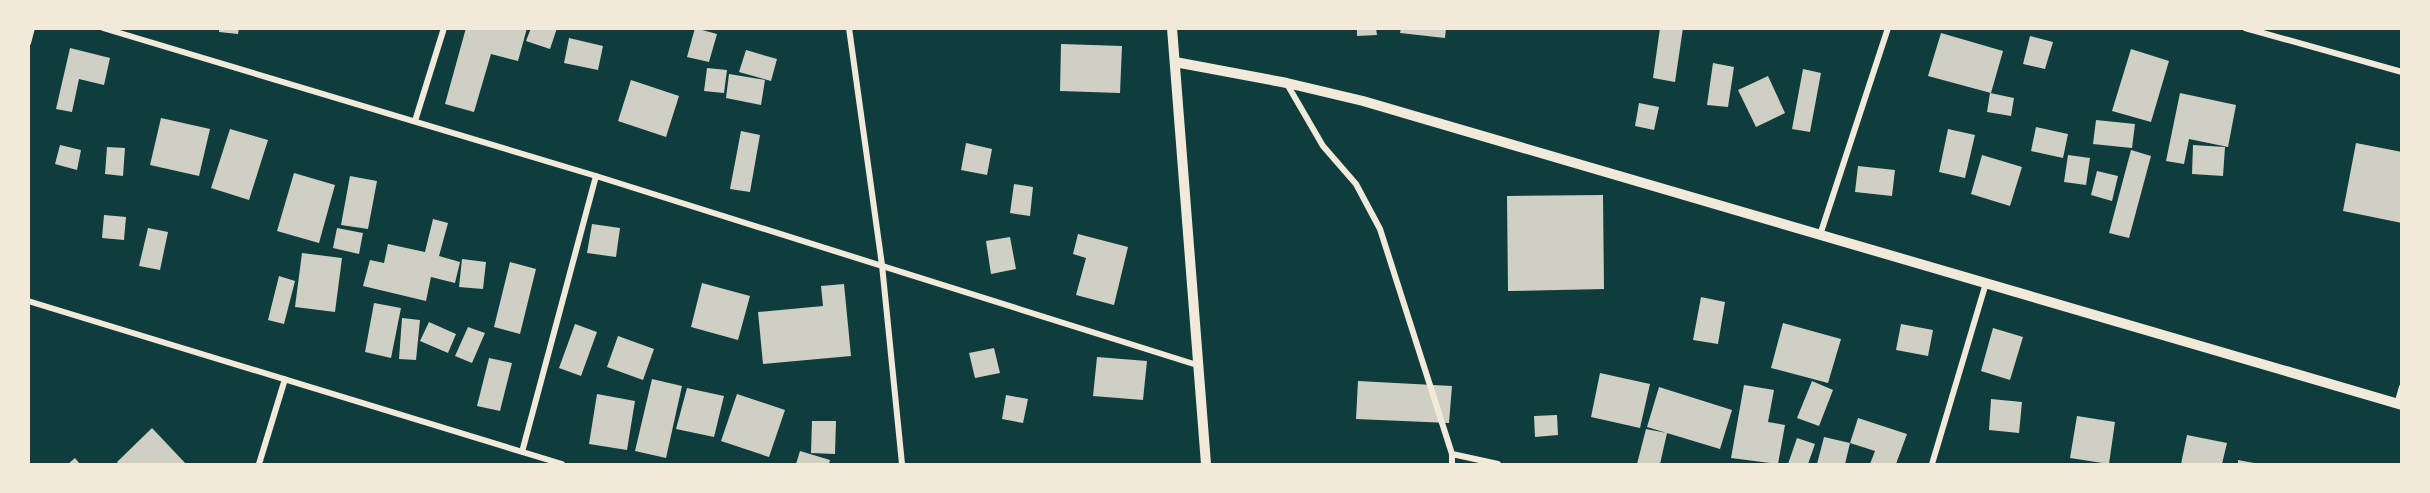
<svg xmlns="http://www.w3.org/2000/svg" width="2430" height="493" viewBox="0 0 2430 493" font-family="'Titillium Web',sans-serif">
<style>
.building{fill:#cfcfc3}
.lines{fill:none;stroke-linecap:round;stroke-linejoin:round}
.minor{stroke:#f1e9da;stroke-width:6}
.tertiary{stroke:#f1e9da;stroke-width:10}
</style>
<rect width="100%" height="100%" fill="#0f3d3e"/>
<!-- building -->
<path class="building" d="M219,28H239L238,34L219,32Z
M466,28H527L518,61L491,54L474,112L445,104Z
M531,28H557L550,49L526,41Z
M695,28L717,34L709,62L687,57Z
M1357,28H1376L1377,35L1357,36Z
M1401,28H1446L1445,38L1400,33Z
M1660,28H1683L1675,82L1653,78Z
M1941,33L2003,51L1991,93L1928,76Z
M2030,36L2053,42L2045,69L2023,64Z
M569,38L603,46L598,70L564,63Z
M1061,44L1122,46L1120,93L1060,91Z
M70,48L110,58L104,85L79,79L72,112L56,109Z
M2131,49L2169,61L2151,122L2112,111Z
M746,50L777,59L771,81L739,72Z
M1713,63L1734,67L1728,107L1707,105Z
M707,68L727,70L724,93L704,91Z
M1803,69L1821,73L1810,132L1792,129Z
M729,74L765,80L761,105L726,98Z
M1768,76L1785,113L1756,127L1738,90Z
M631,80L679,96L666,137L618,121Z
M1990,93L2014,98L2011,116L1987,112Z
M2180,93L2236,105L2228,147L2189,139L2184,164L2166,161Z
M1639,103L1659,107L1654,130L1635,126Z
M161,118L210,129L199,176L150,165Z
M2096,120L2135,124L2132,148L2093,144Z
M2036,127L2068,134L2063,158L2031,151Z
M230,129L268,140L249,200L211,188Z
M1948,129L1975,135L1965,178L1939,172Z
M741,131L760,135L750,192L730,189Z
M966,143L992,149L987,175L961,170Z
M2356,143L2402,152V223L2343,211Z
M60,145L81,150L77,170L55,164Z
M2193,145L2225,147L2223,176L2192,174Z
M107,147L125,148L123,176L105,174Z
M2131,150L2151,156L2129,238L2109,233Z
M1982,155L2022,167L2010,206L1971,194Z
M2068,155L2090,158L2086,185L2064,182Z
M1858,166L1895,170L1892,196L1855,192Z
M2097,171L2118,176L2112,201L2091,195Z
M294,173L335,185L319,243L277,231Z
M350,176L377,181L368,229L341,225Z
M1014,184L1033,187L1030,216L1010,213Z
M1603,195L1604,289L1508,291L1507,196Z
M104,215L126,217L124,240L102,238Z
M433,219L448,223L439,256L460,262L455,283L431,277L426,301L363,286L370,260L384,263L388,244L425,252Z
M592,224L620,228L616,257L587,253Z
M148,228L168,232L160,270L139,266Z
M337,228L363,233L359,254L333,248Z
M1078,234L1128,247L1114,305L1076,295L1086,258L1073,254Z
M1010,237L1016,269L991,274L986,241Z
M302,253L342,258L335,312L295,307Z
M462,259L486,262L483,289L459,287Z
M510,262L536,269L520,334L494,327Z
M279,276L295,281L284,324L268,320Z
M702,283L750,296L738,340L691,327Z
M844,284L851,356L763,364L758,312L823,306L821,286Z
M1701,297L1725,302L1718,344L1693,340Z
M374,303L401,308L391,358L365,352Z
M402,318L420,320L416,360L399,359Z
M429,322L456,334L448,353L420,341Z
M1783,323L1841,339L1828,383L1771,368Z
M575,324L597,332L581,376L559,368Z
M1901,324L1933,330L1928,356L1896,350Z
M468,327L485,333L472,363L455,356Z
M1993,328L2023,337L2010,380L1981,371Z
M618,336L654,349L643,380L607,367Z
M994,348L1000,373L975,378L969,353Z
M1097,357L1147,361L1143,400L1093,396Z
M489,358L512,363L500,411L477,406Z
M1600,373L1650,384L1640,428L1591,417Z
M652,379L682,386L666,458L635,451Z
M1358,381L1452,386L1449,423L1356,419Z
M1812,381L1833,390L1819,426L1797,418Z
M1744,385L1774,390L1768,422L1785,425L1778,464L1731,458Z
M1659,387L1732,410L1720,449L1647,427Z
M687,388L724,396L714,437L676,429Z
M597,394L635,401L627,450L589,444Z
M737,394L785,410L769,457L721,441Z
M1006,395L1028,399L1023,423L1002,419Z
M1991,399L2022,402L2019,433L1989,430Z
M1557,415L1558,435L1535,437L1534,416Z
M2077,416L2115,422L2109,464L2070,458Z
M1858,418L1907,434L1896,464H1870L1875,451L1850,443Z
M812,421H836L835,454L811,453Z
M152,428L186,464H119L117,462Z
M1646,429L1667,433L1660,464H1637Z
M2187,435L2227,443L2222,464H2181Z
M1824,437L1850,443L1845,464H1817Z
M1797,438L1815,444L1808,464H1788Z
M800,451L830,460L829,464H796Z
M75,458L80,464H68Z
M2238,460L2254,463V464H2238Z"/>
<g class="lines">
<!-- minor -->
<path class="minor" d="M103,28L596,176L1197,365
M849,28L882,265L902,464
M2245,28L2402,72
M28,43L32,28
M1287,84L1323,146L1356,184L1380,229L1452,454V464
M415,121L444,28
M1820,235L1888,28
M28,301L562,464
M2397,404L2402,387
M522,452L596,176
M1452,454L1498,464
M259,464L285,379
M1932,464L1986,283"/>
<!-- tertiary -->
<path class="tertiary" d="M1172,28L1206,464
M1175,62L1287,83L1363,101L2402,405"/>
</g>
<!-- border -->
<rect width="2430" height="493" fill="none" stroke="#f1e9da" stroke-width="60"/>
</svg>
